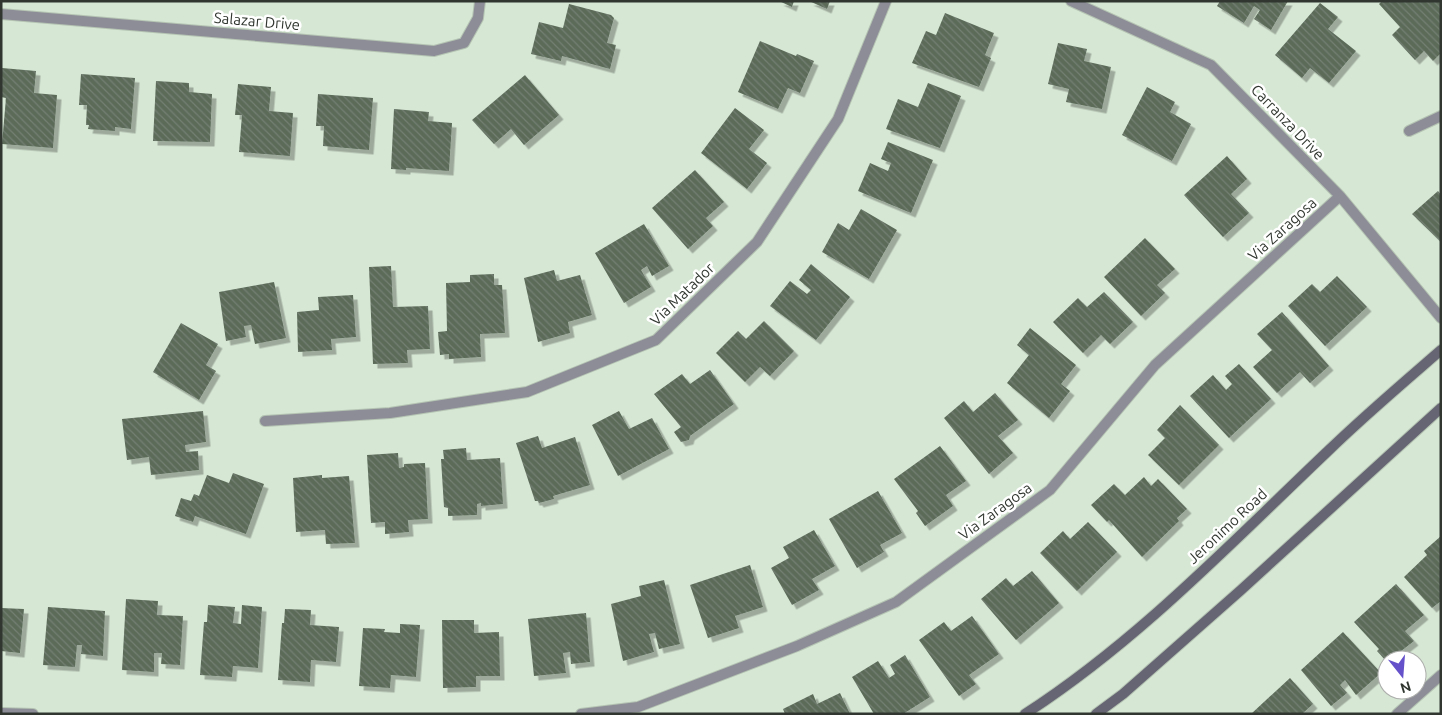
<svg xmlns="http://www.w3.org/2000/svg" width="1442" height="715" viewBox="0 0 1442 715" font-family="Ubuntu,sans-serif">
<style>
.building{fill:url(#building-back-hatch);filter:url(#shadow)}
.lines{fill:none;stroke-linecap:round;stroke-linejoin:round}
.street-casing{stroke:#b5c4b3;stroke-width:12}
.secondary-casing{stroke:#b5c4b3;stroke-width:12}
.street{stroke:#8d8d97;stroke-width:10}
.secondary{stroke:#666573;stroke-width:10}
.labels{text-anchor:middle;dominant-baseline:central;stroke-width:5;stroke-linejoin:round;paint-order:stroke}
.street-label{font-size:15px;fill:#313730;stroke:#fff}
</style>
<defs>
<pattern id="building-back-hatch" width="6" height="6" patternUnits="userSpaceOnUse" patternTransform="scale(1.25)"><rect width="6" height="6" fill="#5b6a59"/><path d="M-1 5l2 2M0 0l6 6M5-1l2 2" fill="none" stroke="#748073"/></pattern>
<filter id="shadow"><feDropShadow dx="4.5" dy="4.5" stdDeviation="0" flood-color="#0004"/></filter>
</defs>
<rect width="100%" height="100%" fill="#d6e7d4"/>
<!-- building -->
<path class="building" d="M779,1H794L792,7Z
M809,1H830L827,9Z
M1220,1H1288L1271,30L1254,19L1260,10L1254,6L1244,23L1217,6Z
M1382,1H1441V53L1433,61L1424,51L1415,60L1392,35L1400,27L1379,4Z
M1320,3L1338,17L1328,29L1356,51L1329,83L1310,68L1302,78L1275,55Z
M569,4L611,15L614,18L607,43L616,45L610,69L562,56L561,61L531,54L539,22L563,28Z
M945,13L994,33L985,55L991,58L979,87L912,63L926,31L936,35Z
M760,41L796,56L797,54L814,61L800,93L788,88L778,109L738,92Z
M1058,43L1087,49L1084,61L1111,67L1102,109L1066,102L1069,89L1048,84Z
M2,68L36,71L34,93L57,95L53,148L2,144L6,98L1,97Z
M81,74L135,78L131,129L115,127V131L88,129L89,125H86L87,105H79Z
M525,75L559,115L524,145L511,129L494,144L472,120Z
M156,81L189,83V92L212,94L210,142L153,141Z
M928,83L961,96L940,148L886,129L898,99L918,107Z
M238,84L271,87L269,111L293,113L290,156L239,152L242,115H235Z
M1147,87L1175,102L1170,112L1191,124L1172,161L1122,135Z
M318,94L373,98L369,150L323,146L324,126H316Z
M735,108L764,130L749,149L767,163L747,189L701,153Z
M394,109L429,112L428,121L452,123L449,171L406,168V170L391,169Z
M888,142L933,160L911,213L858,191L870,163L888,171L891,163L881,159Z
M1227,156L1247,179L1231,194L1249,213L1223,237L1184,195Z
M695,170L724,202L706,218L713,226L688,249L652,208Z
M1438,191L1441,195V242L1412,214Z
M861,209L897,230L869,279L822,252L838,223L849,230Z
M644,224L669,266L652,276L647,266L641,270L651,287L624,303L595,253Z
M1145,238L1175,269L1157,285L1165,293L1141,316L1104,277Z
M811,264L850,297L816,340L770,306L790,281L807,294L811,290L799,280Z
M391,266L393,307L428,306L430,349L407,350L408,363L373,364L369,267Z
M554,270L557,281L580,275L592,315L568,322L570,333L538,342L524,278Z
M494,274V285H502L505,333L480,334L481,357L449,359V354L440,355L438,332L447,331L446,283L470,282V275Z
M1337,276L1367,307L1325,346L1288,306L1312,284L1320,292Z
M274,282L286,338L255,344L251,325L244,326L246,337L226,341L219,292Z
M1104,292L1133,322L1110,344L1101,335L1083,353L1053,322L1078,298L1087,307Z
M353,295L356,337L331,339L332,350L298,352L297,312L319,310L318,297Z
M1282,312L1329,366L1310,383L1300,372L1277,393L1253,367L1272,350L1257,334Z
M764,321L794,351L770,376L760,367L745,382L716,353L738,331L746,339Z
M181,323L218,344L206,365L216,371L199,400L153,372Z
M1030,328L1076,365L1061,384L1070,391L1049,418L1007,383L1029,355L1017,345Z
M1239,364L1271,399L1229,438L1190,396L1213,375L1226,390L1232,384L1225,376Z
M710,370L734,404L690,436L689,440L681,442L674,432L681,427L654,394L682,374L690,384Z
M995,393L1018,420L998,436L1013,453L989,474L944,418L964,401L973,412Z
M1180,405L1219,445L1179,485L1148,455L1165,438L1157,430Z
M203,411L206,442L185,445L186,452L198,451L199,470L151,475L149,457L127,460L122,419Z
M619,411L629,429L652,418L669,449L618,476L592,425Z
M538,436L542,448L575,437L590,485L553,496L554,499L539,503L538,501H535L516,443Z
M940,446L966,481L946,495L953,506L925,526L916,513L918,511L894,479Z
M466,448L467,460L500,458L503,504L481,506V503L477,504V515L448,516V508L444,507L441,459H444L443,450Z
M398,453L399,468L404,467V464L425,463L428,519L408,520L409,532L385,534V522L371,523L367,455Z
M233,473L264,484L246,534L195,516L193,522L175,516L181,498L191,501L194,494L199,496L207,475L229,483Z
M322,475V478L349,476L355,543L326,544L325,530L296,532L293,478Z
M1144,477L1151,486L1158,479L1187,509L1177,518L1179,521L1142,557L1109,520L1107,522L1091,505L1114,484L1125,495Z
M878,491L902,533L880,545L884,552L857,568L829,519Z
M1088,522L1117,552L1077,591L1040,553L1063,531L1070,539Z
M814,530L835,566L812,579L819,590L792,605L771,568L789,558L783,547Z
M1441,536V601L1432,608L1404,577L1427,555L1424,551Z
M750,565L763,607L735,616L739,628L708,638L690,585Z
M1032,571L1059,603L1016,640L981,599L1006,578L1013,586Z
M664,580L680,644L659,649L655,633L649,634L654,652L623,661L611,604L641,596L639,586Z
M1396,584L1424,615L1405,631L1414,641L1387,662L1377,651L1379,649L1354,622Z
M126,599L158,601L157,615L183,616L180,665L161,664L162,653H154V672L122,670Z
M208,605L235,607L233,623L241,624L242,605L262,607L258,668L233,666L232,677L200,675L204,622H207Z
M48,607L105,611L103,656L81,654L82,645H77L75,667L43,665Z
M1,608L24,609L20,653L1,651Z
M285,609L311,610L310,625L339,627L336,662L311,660L310,682L278,680L282,623H284Z
M586,613L590,662L571,664L570,652L563,653L566,673L534,676L528,619Z
M972,616L999,654L969,675L976,684L959,696L919,640L944,622L951,631Z
M442,620H474V633L499,632L500,676H476V687L443,688Z
M400,624L420,625L416,677L391,675L390,688L359,686L363,628L385,629L384,632L400,633Z
M1343,632L1381,673L1356,695L1345,680L1340,685L1347,693L1331,706L1301,670Z
M905,655L930,697L903,714H874L852,677L878,661L889,678L895,674L890,665Z
M1290,678L1313,704L1302,714H1251Z
M840,693L850,714H785L783,709L813,694L817,704Z"/>
<g class="lines">
<!-- street casing -->
<g class="street-casing">
<path id="street" d="M1071,1L1211,65L1340,196L1441,318
M1,14L434,51L464,43L478,18L480,1
M1409,131L1441,116
M265,421L390,413L527,392L656,340L757,242L838,119L886,1
M1,713L33,714
M581,714L638,707L797,646L896,602L1050,490L1155,365L1340,196
M1397,714L1441,675"/>
</g>
<!-- secondary casing -->
<g class="secondary-casing">
<path id="secondary" d="M1025,714C1138,641 1231,543 1328,451C1364,416 1403,383 1441,350
M1096,714L1123,694L1241,590L1441,408"/>
</g>
<!-- street -->
<use href="#street" class="street"/>
<!-- secondary -->
<use href="#secondary" class="secondary"/>
</g>
<g class="labels">
<!-- street labels -->
<g class="street-label">
<text transform="translate(257 21) rotate(5)">Salazar Drive</text>
<text transform="translate(1288 122) rotate(46)">Carranza Drive</text>
<text transform="translate(1282 229) rotate(-42)">Via Zaragosa</text>
<text transform="translate(682 294) rotate(-44)">Via Matador</text>
<text transform="translate(995 511) rotate(-36)">Via Zaragosa</text>
<text transform="translate(1227 526) rotate(-43)">Jeronimo Road</text>
</g>
</g>
<!-- border -->
<rect width="1442" height="715" fill="none" stroke="#313730" stroke-width="5"/>
<!-- north arrow -->
<g transform="translate(1402 675) rotate(163)"><circle r="24" fill="#ffffff" stroke="#adafac"/>
<path d="M0-4L9 19L0 12L-9 19Z" fill="#6551ca"/>
<text y="-8" font-size="14" font-weight="bold" text-anchor="middle" fill="#313730">N</text>
</g>
</svg>
